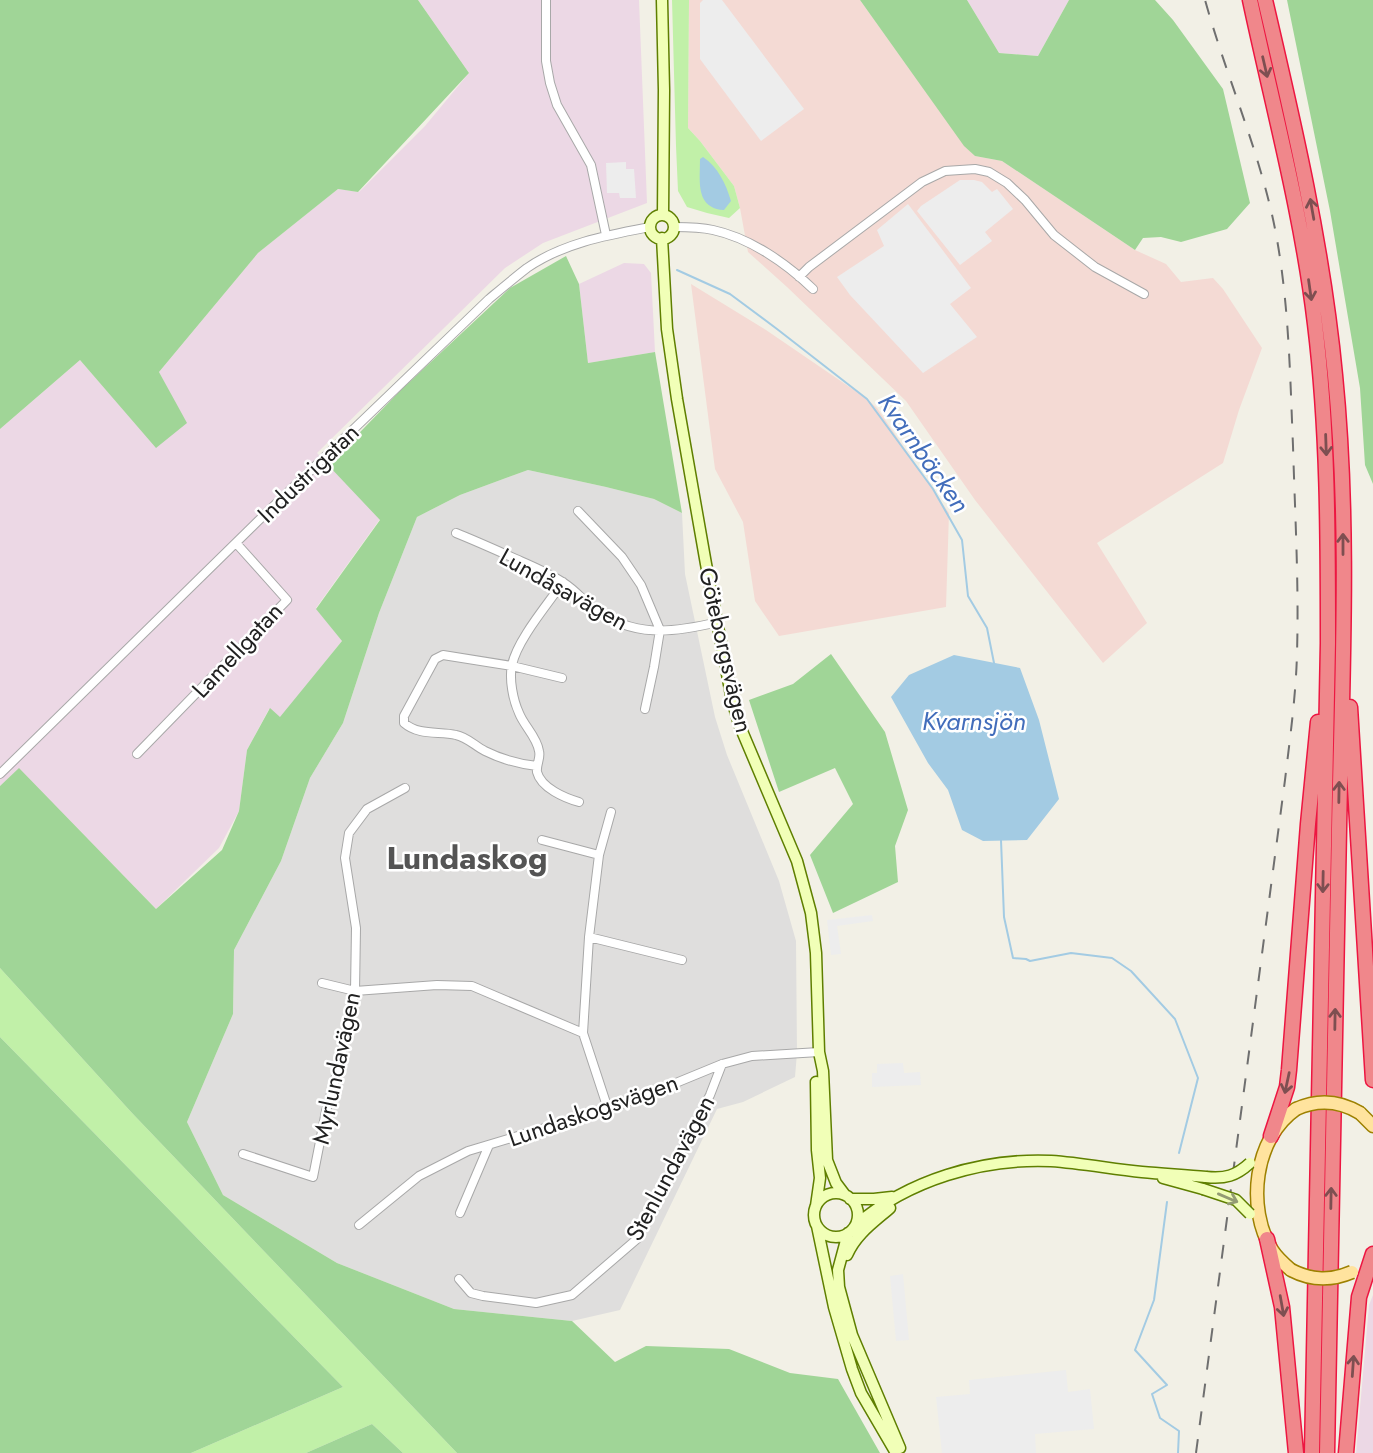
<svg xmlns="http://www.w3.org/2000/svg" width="1373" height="1453" viewBox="0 0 1373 1453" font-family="Jost,sans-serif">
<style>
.residential{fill:#dfdedd}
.commercial{fill:#f4dad4}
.industrial{fill:#ecd8e5}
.grass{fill:#c1f0a8}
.forest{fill:#a0d597}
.parking{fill:#ededed}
.water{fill:#a3cbe3}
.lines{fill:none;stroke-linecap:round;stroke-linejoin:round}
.stream{stroke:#a3cbe3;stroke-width:2}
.street-casing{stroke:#a8a8a8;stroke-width:10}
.secondary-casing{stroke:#5f7f00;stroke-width:13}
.primary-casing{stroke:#9d8000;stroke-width:15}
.highway-casing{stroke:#ed1641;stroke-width:17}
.street{stroke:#fff;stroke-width:8}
.secondary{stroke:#f1ffb7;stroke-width:10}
.primary{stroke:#ffe39e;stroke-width:12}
.highway{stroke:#f0878b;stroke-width:14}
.rail{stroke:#6f6f6f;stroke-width:2;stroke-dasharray:14 14;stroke-linecap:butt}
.secondary-bridge-casing{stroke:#5f7f00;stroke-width:13;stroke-linecap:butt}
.primary-bridge-casing{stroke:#9d8000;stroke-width:15;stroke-linecap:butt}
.secondary-bridge{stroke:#f1ffb7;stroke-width:10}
.primary-bridge{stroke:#ffe39e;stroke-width:12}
.oneway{stroke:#7e4f51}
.oneway2{stroke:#939b74}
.labels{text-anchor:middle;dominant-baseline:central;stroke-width:5;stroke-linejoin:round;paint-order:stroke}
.street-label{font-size:24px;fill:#212121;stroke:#fff}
.water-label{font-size:26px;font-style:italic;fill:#426dbb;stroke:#fff}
.district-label{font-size:32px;font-weight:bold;fill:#545454;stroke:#fff}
</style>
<rect width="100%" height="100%" fill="#f2f0e6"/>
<!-- residential -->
<path class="residential" d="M528,470L606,487L654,499L682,513L685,574L715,717L727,755L779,881L796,941L797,1053L795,1077L743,1102L717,1109L620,1310L572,1321L454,1309L337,1263L223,1195L187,1122L233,1014L234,950L281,861L310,778L343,723L379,613L417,517L460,495Z"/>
<!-- commercial -->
<path class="commercial" d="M689,0H860L964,145L975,156L1002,161L1135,250L1166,264L1181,282L1213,278L1223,289L1262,348L1239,410L1223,463L1097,543L1147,623L1103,663L975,500L906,401L787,287L748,252L740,208L734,186L700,141L688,128Z
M691,284L766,330L867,399L877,408L949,513L946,607L779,636L755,601L743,522L715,469Z"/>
<!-- industrial -->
<path class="industrial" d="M418,0H639L647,203L543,243L505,268L317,453L380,519L316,608L342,641L280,718L269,709L247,750L239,811L219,848L156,909L19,769L0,786V429L80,360L156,447L186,423L159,372L258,253L338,189L359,192L425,126L469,73Z
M967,0H1069L1038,56L999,53Z
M624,263L644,264L651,273L655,352L588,363L579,284Z
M1373,1295V1453H1356L1369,1305Z"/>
<!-- grass -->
<path class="grass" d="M672,0H689L688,128L700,141L734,186L740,208L729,218L707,213L687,207L678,191L676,146Z
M0,968L132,1113L457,1453H403L372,1424L306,1453H191L343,1387L0,1037Z"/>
<!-- forest -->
<path class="forest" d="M0,0H418L469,73L358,192L338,189L258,253L159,372L187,423L156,448L80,360L0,429Z
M860,0H967L999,53L1038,56L1069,0H1155L1173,20L1223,89L1250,203L1227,229L1181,242L1161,237L1143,238L1135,250L1002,161L975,156L964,146Z
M1287,0H1373V484L1365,465L1360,388L1330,211Z
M566,256L579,284L588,363L655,352L682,513L654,499L606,487L528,470L460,495L417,517L379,613L343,723L310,778L281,861L234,950L233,1014L187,1122L223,1195L337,1263L454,1309L572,1321L615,1362L646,1346L729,1349L790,1373L838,1379L880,1453H457L132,1113L0,968V786L19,768L156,909L222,850L239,811L247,750L270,708L280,717L342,641L316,609L380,520L328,465L402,389L510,288Z
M831,654L885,732L908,810L895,846L898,882L833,913L810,855L853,804L835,768L779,792L749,700L793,684Z
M0,1037L343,1387L191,1453H0Z
M372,1424L403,1453H306Z"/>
<!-- parking -->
<path class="parking" d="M703,0H722L804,109L761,141L700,59V3Z
M626,162V169H634L636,198H620L619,193H607L606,163Z
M960,180H974L982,182L992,192L997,189L1013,209L985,232L992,241L960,265L917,211L921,206Z
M908,204L971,288L950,304L977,337L923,373L850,295L837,277L884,246L877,230Z
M872,915L873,921L837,926L841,954L831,955L827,920Z
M903,1063L904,1073L920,1072L921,1085L872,1087V1073H877V1064Z
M903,1274L909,1340L896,1341L890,1276Z
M1066,1370L1068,1392L1090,1389L1094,1429L1035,1434L1036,1453H942L936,1397L970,1394L969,1380Z"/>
<!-- water -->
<path class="water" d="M703,157C718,167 726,184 731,201L724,210C695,208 700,181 700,159Z
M954,655L1020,668L1039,720L1059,799L1027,840L983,841L962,830L948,790L928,763L891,697L909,675Z"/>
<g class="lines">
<!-- stream -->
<path class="stream" d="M677,270L730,294L777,329L867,399L933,489L962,540L968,596L987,628L994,663
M1001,840L1004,917L1013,958L1026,959L1030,961L1071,953L1112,958L1131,971L1175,1019L1198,1078L1179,1153
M1167,1202L1154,1300L1135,1350L1167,1385L1152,1394L1160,1418L1179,1431L1178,1453"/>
<!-- street casing -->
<g class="street-casing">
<path id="street" d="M546,0V61L550,83L557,105L591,165L606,235
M674,227C686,227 700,227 713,230C750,238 786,263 813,289
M799,277L809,267L922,182L945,171L975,169L989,172L1007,183L1025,200L1054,235L1095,267L1144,294
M578,511L622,557L641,585L660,630L654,667L645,709
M456,533C476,541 496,550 516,559C532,566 549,573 564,583C575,590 583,600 593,608C633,638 672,633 718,622
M563,582C548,604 517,640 512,665C509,679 513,700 519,713C524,726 537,737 539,751C541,758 536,764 537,772C541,788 565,798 579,802
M137,754L287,600L236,543
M537,766C519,764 501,759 485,751C475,746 467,737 456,735C439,731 419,736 404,723V716L435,659L443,655L512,666L562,678
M0,774L257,522L489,299C501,289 514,278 527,268C563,243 608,235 650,227
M542,840L599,855
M589,937L682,960
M322,983L355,991L437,985L472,986L583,1033
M608,1109L583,1033L589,937L599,855L611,812
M243,1154L313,1177L326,1111L337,1073L355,991L356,928L345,858L349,833L367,809L405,788
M460,1213L489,1145
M359,1225L419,1176L468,1151L608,1109L649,1094L722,1064L752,1056L819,1052
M459,1279L471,1293L483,1296L536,1303L572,1295L637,1239L710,1095L722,1064"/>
</g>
<!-- secondary casing -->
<g class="secondary-casing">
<path id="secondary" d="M662,0L664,90L663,215
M650 227a12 12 0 1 1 24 0a12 12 0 1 1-24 0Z
M662,238L667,329L677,399L706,564L732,700L739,724L797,861L811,913L816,953L819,1052L823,1071L827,1160L836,1183L845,1195
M1163,1178L1203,1189
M814 1215a22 22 0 1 1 44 0a22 22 0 1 1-44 0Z
M850,1199H874L892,1197
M816,1206L820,1178L817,1150L816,1082
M856,1225C908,1180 982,1158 1051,1161C1081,1163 1112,1169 1142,1172C1163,1174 1185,1175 1206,1177
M817,1226L834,1307L852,1369L861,1393L896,1453
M848,1233L838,1270L839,1287L852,1335L900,1448
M847,1255C856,1234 874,1222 890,1208"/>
</g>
<!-- primary casing -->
<g class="primary-casing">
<path id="primary" d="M1360,1113L1373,1126
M1291,1270C1284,1264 1277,1258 1272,1250C1246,1208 1254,1138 1296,1109"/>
</g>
<!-- highway casing -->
<g class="highway-casing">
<path id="highway" d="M1250,0C1273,108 1302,214 1315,324C1328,430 1328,536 1328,643L1312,1453
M1265,0C1294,124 1323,248 1335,375C1350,525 1342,678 1339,829C1334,1037 1330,1245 1327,1453
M1350,707L1373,1080
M1271,1136L1287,1087L1289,1070L1308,824L1318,722
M1267,1239L1282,1307L1296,1453
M1346,1453L1359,1297L1373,1254"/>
</g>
<!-- street -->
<use href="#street" class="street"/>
<!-- secondary -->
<use href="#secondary" class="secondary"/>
<!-- primary -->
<use href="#primary" class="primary"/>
<!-- highway -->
<use href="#highway" class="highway"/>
<!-- rail -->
<path class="rail" d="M1196,1453L1285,780C1290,738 1296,695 1297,653C1299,584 1295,515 1293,446C1290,375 1289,304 1276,234C1261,154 1227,79 1205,0"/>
<!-- secondary-bridge casing -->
<g class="secondary-bridge-casing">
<path id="secondary-bridge" d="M1206,1177C1225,1179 1236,1176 1250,1163
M1203,1189L1236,1200L1250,1214"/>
</g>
<!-- primary-bridge casing -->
<g class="primary-bridge-casing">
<path id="primary-bridge" d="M1296,1109C1318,1099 1340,1101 1360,1113
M1291,1270C1312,1281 1331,1281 1352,1272"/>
</g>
<!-- secondary-bridge -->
<use href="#secondary-bridge" class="secondary-bridge"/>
<!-- primary-bridge -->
<use href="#primary-bridge" class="primary-bridge"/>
</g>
<!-- one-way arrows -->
<defs><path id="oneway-shaft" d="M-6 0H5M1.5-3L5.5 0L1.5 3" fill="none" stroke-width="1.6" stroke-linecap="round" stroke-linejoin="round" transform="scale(1.75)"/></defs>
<g class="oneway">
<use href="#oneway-shaft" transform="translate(1265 67) rotate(77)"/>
<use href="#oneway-shaft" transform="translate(1312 209) rotate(-100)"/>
<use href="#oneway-shaft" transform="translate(1310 290) rotate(82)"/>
<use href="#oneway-shaft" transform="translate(1326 445) rotate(88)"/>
<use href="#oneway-shaft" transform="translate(1343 544) rotate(-90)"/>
<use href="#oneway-shaft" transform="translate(1339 792) rotate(-89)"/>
<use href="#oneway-shaft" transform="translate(1323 882) rotate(91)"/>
<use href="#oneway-shaft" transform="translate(1335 1019) rotate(-89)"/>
<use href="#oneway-shaft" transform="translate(1287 1083) rotate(102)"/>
<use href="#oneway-shaft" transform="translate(1331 1198) rotate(-89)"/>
<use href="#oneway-shaft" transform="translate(1282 1306) rotate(80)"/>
<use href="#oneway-shaft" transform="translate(1353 1366) rotate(-86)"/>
</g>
<use class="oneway2" href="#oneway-shaft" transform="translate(1228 1198) rotate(23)"/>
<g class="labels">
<!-- street labels -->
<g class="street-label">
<text transform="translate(308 473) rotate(-44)">Industrigatan</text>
<text transform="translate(564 589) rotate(29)">Lundåsavägen</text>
<text transform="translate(237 650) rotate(-47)">Lamellgatan</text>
<text transform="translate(726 650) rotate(77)">Göteborgsvägen</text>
<text transform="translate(336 1068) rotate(-78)">Myrlundavägen</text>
<text transform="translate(593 1110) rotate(-19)">Lundaskogsvägen</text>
<text transform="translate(670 1168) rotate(-62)">Stenlundavägen</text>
</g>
<!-- water labels -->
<g class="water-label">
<text transform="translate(924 453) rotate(55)">Kvarnbäcken</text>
<text x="974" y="721">Kvarnsjön</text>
</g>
<!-- district labels -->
<g class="district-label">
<text x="467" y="858">Lundaskog</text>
</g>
</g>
</svg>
